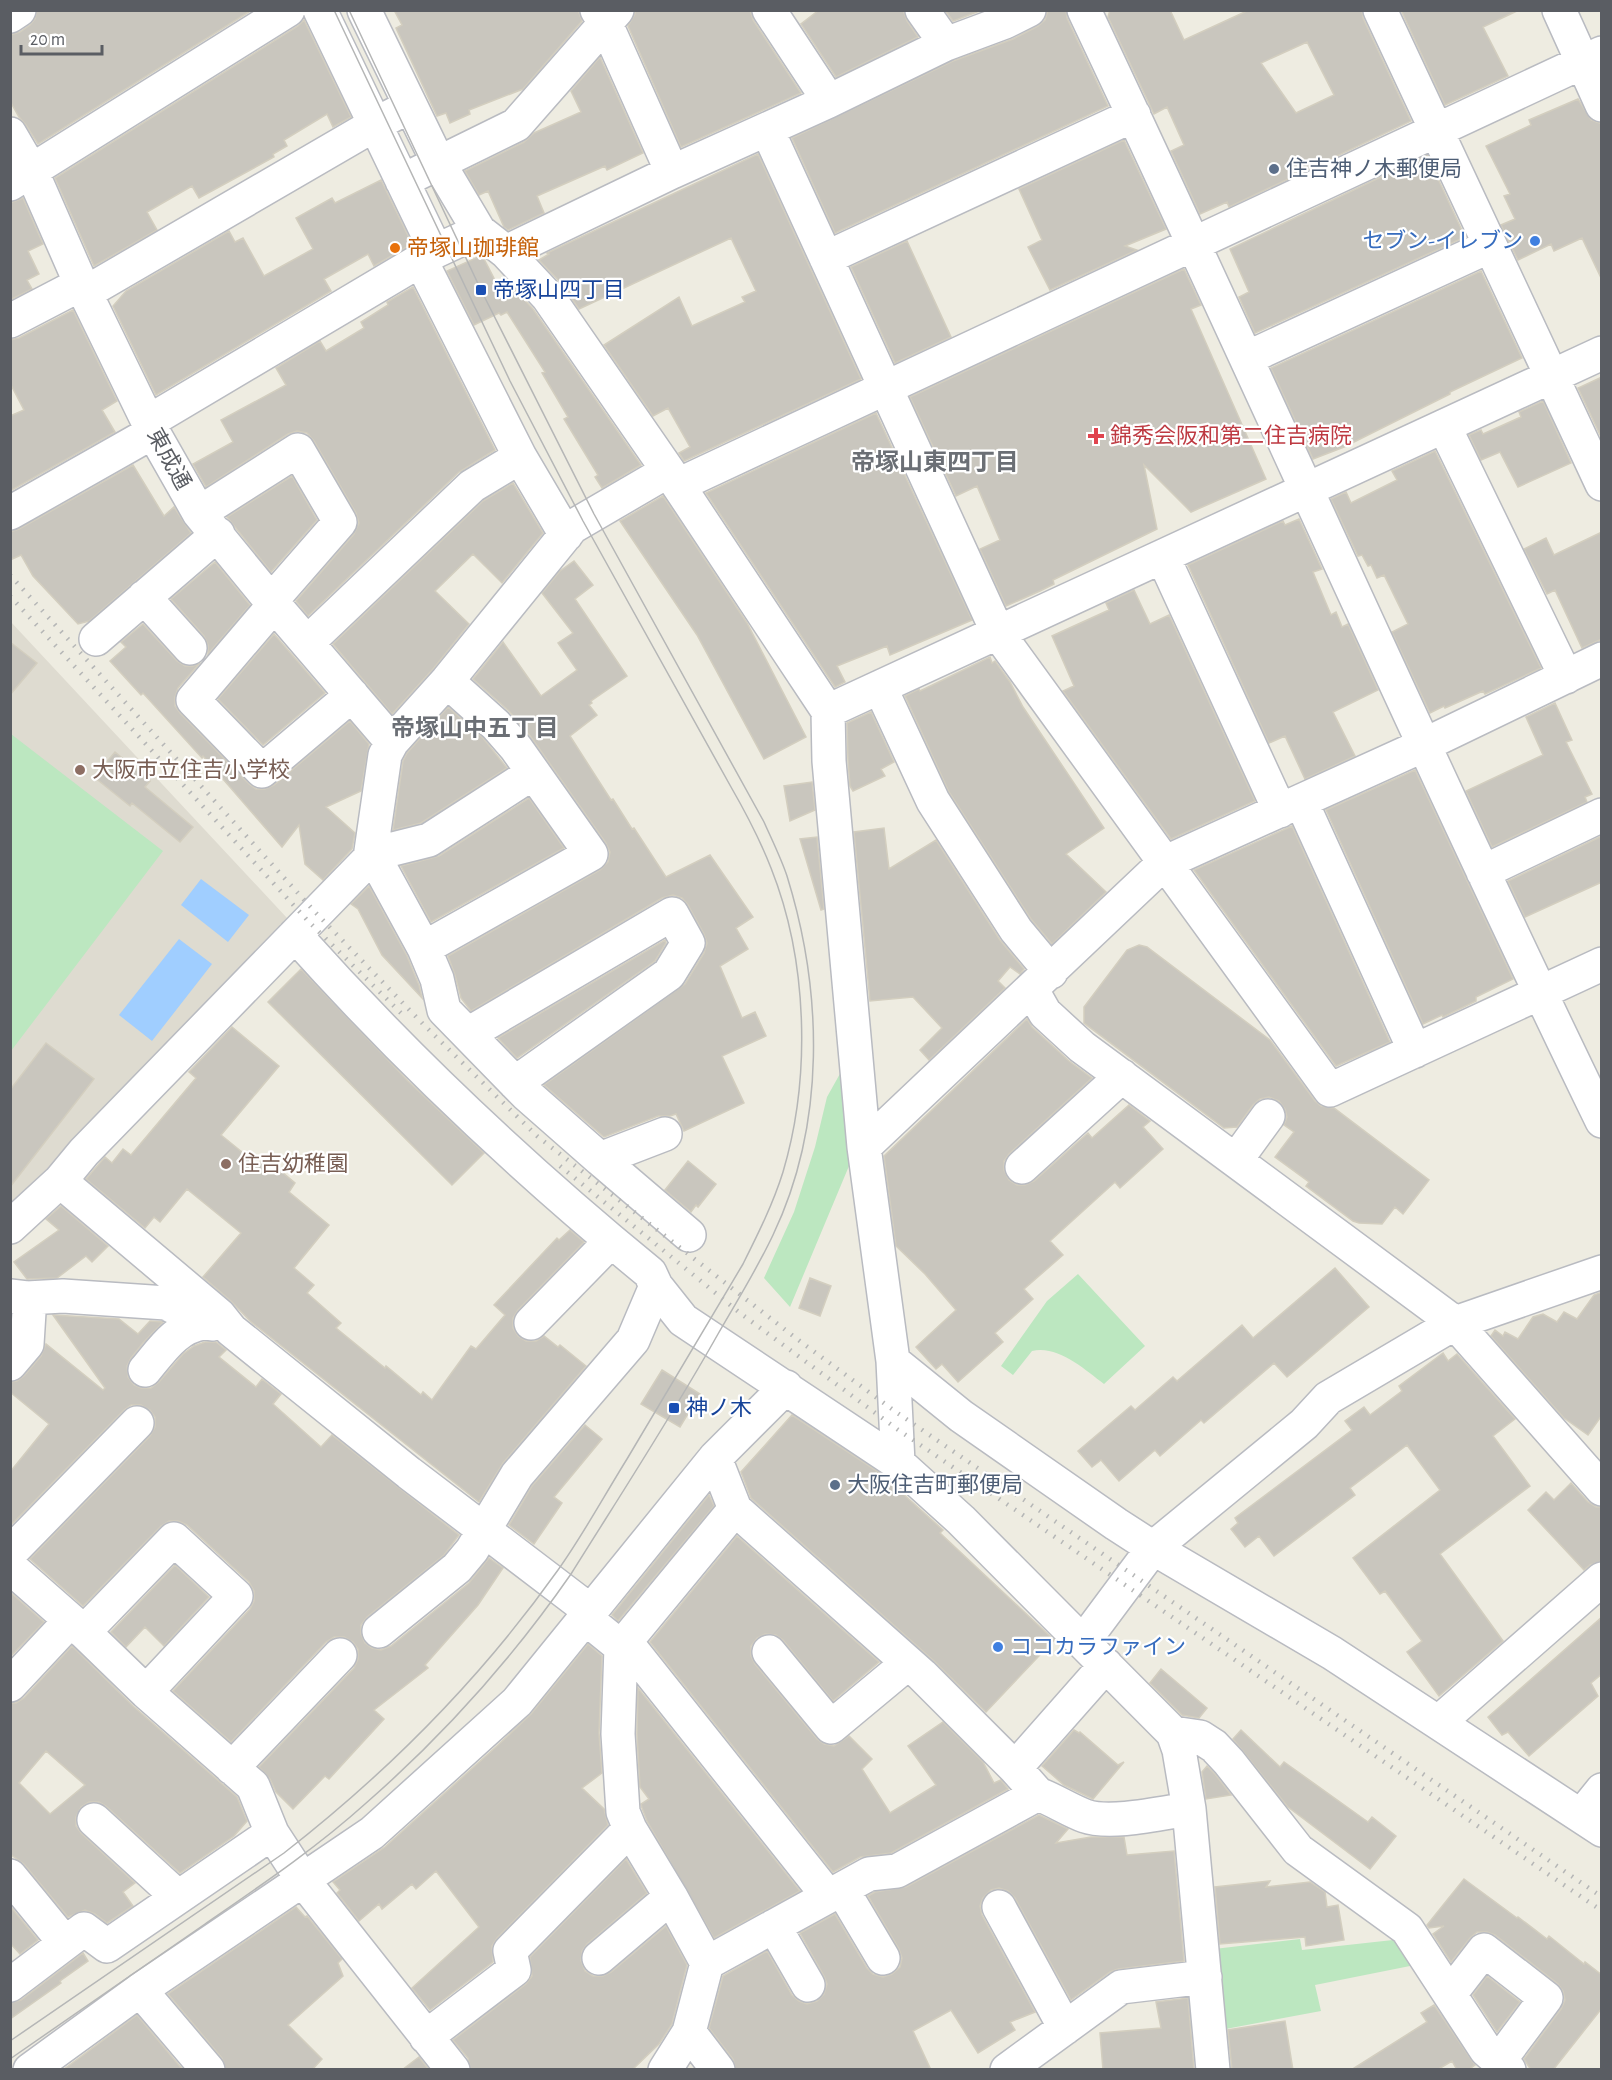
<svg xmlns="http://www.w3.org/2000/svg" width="1612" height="2080" viewBox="0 0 1612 2080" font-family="'Alegreya Sans','Noto Sans JP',sans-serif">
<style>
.education{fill:#dedbd0}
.green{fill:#bce7c0}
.water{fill:#a0ceff}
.building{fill:#c9c6be;stroke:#d3cebf;stroke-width:1.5;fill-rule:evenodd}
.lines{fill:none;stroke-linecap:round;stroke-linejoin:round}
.minor-casing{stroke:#b9bbc1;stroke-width:36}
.minor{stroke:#fff;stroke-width:33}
.tram{stroke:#b5b6b6;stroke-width:1.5}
.rail{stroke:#b5b6b6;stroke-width:4.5;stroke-dasharray:1.5 8;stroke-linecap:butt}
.service-dot{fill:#5c6f8a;stroke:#fff;stroke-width:2}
.shop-dot{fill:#3f7fe0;stroke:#fff;stroke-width:2}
.food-dot{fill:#e8710a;stroke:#fff;stroke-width:2}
.transit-dot{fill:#1a4fb4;stroke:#fff;stroke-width:2}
.health-dot{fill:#e0444e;stroke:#fff;stroke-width:2}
.education-dot{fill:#8d6e63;stroke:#fff;stroke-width:2}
.labels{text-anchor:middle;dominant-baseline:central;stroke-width:4.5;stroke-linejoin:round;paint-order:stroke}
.service-label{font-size:22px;fill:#4e5e75;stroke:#fff;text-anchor:start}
.shop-label{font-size:22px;fill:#366cbe;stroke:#fff;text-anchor:end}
.food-label{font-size:22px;fill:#c56008;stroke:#fff;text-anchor:start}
.transit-label{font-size:22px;fill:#164399;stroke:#fff;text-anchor:start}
.health-label{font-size:22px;fill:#be3a42;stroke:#fff;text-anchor:start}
.street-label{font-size:22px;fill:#5a5d63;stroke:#fff}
.education-label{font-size:22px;fill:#785e54;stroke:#fff;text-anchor:start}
.neighbourhood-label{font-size:24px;font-weight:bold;fill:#6b6f75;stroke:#fff}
</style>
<rect width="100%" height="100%" fill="#eeece1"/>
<!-- education -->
<path class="education" d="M10,621L287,918L288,924L10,1209Z"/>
<!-- green -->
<path class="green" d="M11,734L163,851L11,1051H10Z
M846,1063L854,1154L790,1307L764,1278L794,1212L815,1147L827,1097Z
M1078,1274L1145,1346L1104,1384C1084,1369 1058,1345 1032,1351L1013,1375L1001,1366L1047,1301Z
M1300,1939L1302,1950L1402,1939L1420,1964L1315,1985L1321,2011L1215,2031L1214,1949Z"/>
<!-- water -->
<path class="water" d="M201,879L249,915L228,942L181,905Z
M179,939L212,964L152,1041L119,1015Z"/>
<!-- building -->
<path class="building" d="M37,10H252L38,144L26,125L19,117L10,101V35L20,32L30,25L35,19Z
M394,10H578L582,21L523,89L469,110L470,114L450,123L446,113L437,116L396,28L402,25Z
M635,10H750L753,20L801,93L681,147L628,26L635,14Z
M819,10H903L907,21L918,37L836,77L801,24Z
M945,10H982L953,21Z
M1048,10H1066L1067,18L1108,106L835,233L792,138L953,61L1013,39L1038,26L1045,20Z
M1110,10H1170L1184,40L1249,10H1362L1363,18L1411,121L1229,207L1227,202L1200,214L1171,151L1184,145L1167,107L1154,114L1108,17ZM1307,42L1334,95L1296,113L1261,63Z
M1401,10H1519L1483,27L1508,76L1445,105Z
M304,20L351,117L333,127L327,114L284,140L287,146L273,154L274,157L199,198L192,186L147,212L157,230L94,266L55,178L298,26Z
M600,57L643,153L607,170L605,166L537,196L544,213L508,230L504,227L488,191L479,195L465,171L524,142L534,133L581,112L571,91Z
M1578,99L1591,120L1602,124V280L1582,238L1554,251L1551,244L1518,260L1501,225L1515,219L1504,196L1510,194L1486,146L1531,125L1529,120Z
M1124,140L1166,229L1125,246L1137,250L1050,290L1028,247L1042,240L1019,189Z
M758,154L861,379L684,461L679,453L690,447L668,408L653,416L604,345L679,297L692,326L745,302L742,297L756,291L731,238L579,309L562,284L539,260L549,254L547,253Z
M1427,155L1465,237L1255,333L1239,297L1249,292L1230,249Z
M381,180L412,244L374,266L368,254L324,279L331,291L156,395L113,306L126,291L229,231L235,242L243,238L264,276L313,249L296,218L332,198L335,203Z
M23,198L43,244L28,251L39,274L27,280L32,289L10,300V203Z
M907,241L951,337L895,363L851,267Z
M480,256L484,259L496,282L504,278L533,309L641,465L602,488L595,477L598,475L564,419L568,417L542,373L545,372L507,312L501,315L499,313L474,325L447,271Z
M1184,269L1201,305L1191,309L1266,479L1191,512L1144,465L1157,529L1053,580L1054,584L1040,591L1006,606L980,549L1000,540L977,486L956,496L910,397Z
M1481,271L1522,358L1450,392V394L1344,447L1313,459L1271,368Z
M413,287L495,450L459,472L308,616L296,601L354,534L359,523L356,513L314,441L307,433L297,431L288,434L206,487L193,464L233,442L221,420L286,385L276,368L320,341L326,351L364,328L361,322L388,305L387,302Z
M73,310L117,401L102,410L115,432L10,491V416L24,410L10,383V340L19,338Z
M1602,377V439L1578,388Z
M1543,401L1571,463L1518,487L1500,452L1481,460L1469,435L1481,430L1483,434L1521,417L1519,412Z
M876,413L972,620L890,655L887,646L837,666L845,682L835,687L706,493Z
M1435,451L1541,668L1485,694L1483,691L1445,708L1444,706L1430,713L1392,632L1408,624L1384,575L1377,578L1371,565L1368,566L1362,555L1358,556L1331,499L1346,492L1351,503L1397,480L1392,471Z
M133,465L164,516L174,507L191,533L89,621L78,624L33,576L21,555L10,560V532L19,529Z
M292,476L317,520L271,572L227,517Z
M513,483L543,533L502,583L473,554L435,591L469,624L433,669L392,714L333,644L483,501Z
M663,496L747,623L806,737L764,759L697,635L620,521Z
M1299,519L1322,569L1313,572L1331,615L1336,612L1342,627L1348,624L1378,690L1333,712L1355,756L1305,779L1285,736L1269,743L1188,565L1283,521L1285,525Z
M1602,532V639L1582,648L1555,590L1547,594L1524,549L1546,538L1554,555Z
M574,561L593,585L575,599L627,676L591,701L592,703L589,705L597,715L570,736L611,800L613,799L632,829L634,828L666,877L710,855L753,917L736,928L748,949L720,966L742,1018L755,1012L766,1036L722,1056L744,1103L684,1131L676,1114L670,1116H658L604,1137L544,1085L685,984L704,953L707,943L704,934L688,905L682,898L673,895L662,898L471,1011L461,998L455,975L448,956L600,870L608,862L610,852L606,843L531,737L509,711L473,679L503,642L541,696L577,670L558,643L573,633L542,593L560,571Z
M215,562L250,605L208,654V645L204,636L171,599Z
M1134,590L1150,624L1169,615L1255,801L1171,839L1063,691L1074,686L1052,636L1109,610L1106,603Z
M143,624L177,661L185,666H193L199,664L178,688L175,697V706L180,713L249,784L256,789H265L274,785L350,721L369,744L361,791L326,807L355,833L352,849L323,880L305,864L299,825L282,847L203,756L202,758L143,693L141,695L110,661L126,647L121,642Z
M274,634L325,693L263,745L218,699Z
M10,642L37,663L10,695Z
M990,657L992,663L995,661L1010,682L1023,707L1104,828L1066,854L1106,892L1052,944L1031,919L949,792L905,696L919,689L920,691Z
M1555,703L1572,740L1566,742L1592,794L1585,797L1587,802L1492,847L1466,791L1543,755L1526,717Z
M448,707L483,738L507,768L421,823L393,830L403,761L407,753Z
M871,712L894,762L881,769L885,776L853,791L850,786L848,760L847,723Z
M115,752L150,781L145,787L193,827L180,842L132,803L130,806L94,777Z
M1415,770L1513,979L1476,997V1001L1443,1017L1442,1015L1423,1024L1326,810Z
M812,782L815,810L790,821L784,786Z
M529,798L564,848L431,922L401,866L439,856Z
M1292,826L1390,1042L1336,1066L1194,870Z
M884,828L889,869L936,840L1000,940L1024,969L1020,974L1010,967L998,981L1005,988L929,1060L920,1050L942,1028L913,997L870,1001L854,832Z
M1602,836V882L1525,917L1508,881Z
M817,837L824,909L821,910L800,839Z
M369,886L407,956L419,985L422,998L382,955L358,909L351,904Z
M665,940L666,943L655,961L517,1058L498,1038Z
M1139,945L1147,947L1270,1040L1315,1101L1321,1106L1334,1108L1429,1180L1403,1214L1395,1207L1382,1224L1359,1223L1353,1221L1306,1186L1309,1182L1275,1157L1294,1132L1284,1125L1287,1117L1285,1109L1279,1101L1269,1097L1260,1099L1253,1105L1237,1127L1224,1128L1084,1023V1007L1127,950Z
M301,969L408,1081L484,1153L452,1185L268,1002Z
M1027,1019L1032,1027L1069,1061L1092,1078L1009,1154L1004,1161V1170L1009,1180L1017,1185H1025L1034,1181L1088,1133L1092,1138L1129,1105L1150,1121L1143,1127L1163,1149L1120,1188L1115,1182L1050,1241L1063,1255L1024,1289L1033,1299L995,1333L1003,1342L958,1382L942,1364L936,1369L916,1347L956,1310L925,1274L896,1246L884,1156Z
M232,1027L279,1066L221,1135L258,1165L264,1157L295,1183L289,1192L329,1225L294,1268L314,1285L307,1293L341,1323L336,1328L385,1368L386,1366L421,1395L423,1392L432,1400L471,1346L476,1349L505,1315L494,1305L557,1238L559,1240L570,1230L584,1242L518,1310L513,1318V1328L518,1336L526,1341H536L544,1336L558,1347L560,1345L586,1366L503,1463L479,1502L250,1321L231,1301L203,1277L241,1233L187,1189L160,1222L154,1217L145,1228L86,1179L105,1157L112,1163L123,1149L131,1155L196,1078L189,1072Z
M46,1043L94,1079L10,1187V1090Z
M688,1161L716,1184L698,1207L696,1205L691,1212L665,1190Z
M61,1206L108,1246L92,1262L86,1256L57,1278L27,1279L14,1262L59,1230L46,1219Z
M1335,1268L1369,1307L1287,1377L1274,1363L1204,1423L1201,1420L1160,1456L1155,1450L1119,1481L1101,1460L1092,1467L1078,1451L1131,1406L1135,1410L1173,1377L1177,1381L1242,1325L1253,1338Z
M810,1278L831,1286L820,1316L799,1308Z
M1602,1292V1415L1588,1435L1564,1418L1491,1336L1495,1330L1503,1336L1505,1332L1518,1339L1533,1317L1543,1314L1557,1322L1564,1312L1577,1319L1594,1295Z
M53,1315L119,1319L138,1334L150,1321L163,1322L143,1343L131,1358L127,1366L128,1377L134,1385L141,1388H151L159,1382L183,1354L194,1346L205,1342H216L226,1350L219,1357L256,1387L262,1379L281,1394L273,1404L321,1447L332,1435L459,1535L444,1555L367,1617L361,1625V1634L365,1643L372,1648L381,1650L391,1646L469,1583L489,1558L503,1568L478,1605L425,1665L428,1668L374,1710L384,1719L329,1779L325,1776L293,1809L276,1792L270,1779L259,1767L354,1668L358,1659V1649L353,1642L344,1637H334L326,1642L231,1742L173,1691L250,1609L254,1601V1591L249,1582L187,1525L178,1521H169L161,1526L83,1606L30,1559L150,1436L155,1427V1417L150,1410L141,1405H131L124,1410L10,1526V1472L49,1424L10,1392V1382L17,1381L24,1376L41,1356L46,1344L103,1390L105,1388Z
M1443,1353L1448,1361L1457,1354L1515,1419L1493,1436L1530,1486L1440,1554L1503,1641L1439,1696L1407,1652L1422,1641L1385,1591L1380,1594L1353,1558L1440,1490L1407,1445L1350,1488L1355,1495L1274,1556L1259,1536L1245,1547L1231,1529L1238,1523L1235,1518L1352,1430L1345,1421L1364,1407L1370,1415L1402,1391L1399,1386Z
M662,1370L700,1394L680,1427L641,1404Z
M792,1415L880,1473L943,1530L940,1533L1054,1640L986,1712L934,1661L751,1498L741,1472Z
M585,1425L602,1439L554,1497L562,1503L534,1544L509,1525L532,1486Z
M1571,1483L1588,1502L1596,1507H1602V1561L1590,1565L1584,1570L1528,1510L1546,1492L1554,1500Z
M709,1495L714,1506L618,1621L612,1615Z
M737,1536L879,1662L833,1701L783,1640L776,1635L765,1634L757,1638L751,1646V1656L755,1664L817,1739L824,1744L834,1746L849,1736L872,1759L862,1769L890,1813L936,1785L908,1746L943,1722L983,1762L994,1783L1001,1780L1008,1789L891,1853L860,1857L833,1872L650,1642Z
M175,1565L209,1597L164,1646L145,1627L126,1647L111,1632Z
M10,1592L44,1622L10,1657Z
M1602,1617V1674L1591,1683L1598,1696L1529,1756L1508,1732L1502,1735L1488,1717Z
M588,1644L602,1656L599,1733L602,1773L582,1788L604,1809L608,1825L497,1938L492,1946L493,1962L430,2010L412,1988L479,1927L436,1871L416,1889L412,1884L382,1909L379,1904L359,1921L337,1893L340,1890L333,1882L385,1847L497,1746L531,1714Z
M72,1646L133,1706L237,1797L247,1821L234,1836L180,1873L106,1806L99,1802H89L81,1807L76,1817V1826L81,1833L135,1883L123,1892L133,1906L107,1923L95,1914L85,1910L68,1917L24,1864L10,1854V1703H16L24,1698ZM46,1751L85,1785L50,1814L19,1783Z
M1161,1669L1207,1708L1199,1718L1182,1715L1150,1683Z
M638,1688L800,1891L714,1938L647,1821L642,1808L641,1804L649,1799L640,1787L637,1734Z
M1074,1730L1079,1733L1080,1732L1118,1765L1124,1762L1093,1799L1064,1785L1042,1766Z
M1241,1730L1280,1767L1284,1762L1368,1822L1372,1817L1396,1836L1370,1869L1288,1807L1233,1739Z
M1207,1766L1215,1774L1231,1795L1206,1799L1202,1772Z
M1039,1815L1068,1829L1056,1843L1091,1837H1124L1127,1855L1174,1851L1184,1961L1118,1969L1110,1972L1071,2000L1015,1898L1008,1891L999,1888L991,1890L983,1898L980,1906L982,1915L1035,2012L1010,2022L1015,2030L978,2053L951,2010L913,2031L931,2070H736L733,2059L709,2028L723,1976L767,1951L792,1995L799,2001L807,2004L817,2001L824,1994L827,1984L824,1976L800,1933L835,1914L867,1968L873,1974L883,1977L892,1974L900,1967L902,1958L899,1949L868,1896L875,1892L906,1887Z
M626,1859L647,1893L587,1944L582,1951L581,1961L585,1971L593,1976H603L611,1972L666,1926L687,1965L672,2024L659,2044L632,2070H471L468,2058L453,2040L526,1984L532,1976L530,1957Z
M1464,1879L1517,1918L1518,1917L1547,1939L1549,1936L1584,1964L1585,1962L1602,1975V2008L1553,2070H1531L1524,2059L1561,2009L1565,2000L1563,1991L1558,1984L1495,1935L1487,1932H1477L1470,1938L1451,1962L1433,1934L1444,1926L1429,1928L1427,1925Z
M1270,1881L1266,1887L1310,1882L1325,1892L1327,1907L1338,1905L1344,1940L1306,1946L1305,1937L1220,1944L1215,1887Z
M10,1906L38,1940L20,1954L10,1943Z
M296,1907L305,1917L307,1916L342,1959L338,1963L343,1976L288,2025L322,2059L312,2070H226L222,2058L168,1994Z
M83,1953L88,1961L60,1981L61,1983L10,2019V2003L21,2000Z
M1487,1976L1520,2002L1497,2032L1473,1995Z
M1188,1998L1194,2070H1103L1100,2033L1161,2028L1156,2002Z
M1434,2005L1475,2065L1468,2070H1457L1452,2061L1437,2070H1351L1427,2022L1421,2013Z
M137,2015L183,2070H63Z
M1285,2021L1293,2070H1232L1228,2030Z
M419,2057L429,2070H402Z"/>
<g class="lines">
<!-- minor casing -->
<g class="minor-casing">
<path id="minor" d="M320,10L436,251
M364,10L438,162L479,231L506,252L548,297L678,485L828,711L829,761L864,1147L893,1361L898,1463
M597,10L606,24L672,172
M769,10L829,101
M922,10L946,44
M1084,10C1259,379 1423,753 1602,1121
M1380,10L1602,484
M1559,10L1602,105
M10,16L19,10
M767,129L998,633L1330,1090L1602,964
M10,134L31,170L81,284L153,432L199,513L271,601L392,742
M402,181L516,125L617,10
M10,184L288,10
M506,252L672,172L829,101L946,44L1005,22L1029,10
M826,258L1134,115
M421,261L520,457L566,535
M85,293L374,125L410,106
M10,321L81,284
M1247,358L1490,246
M148,422L436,251L479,231
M1444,426L1566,677
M678,485L1602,53
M10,513L153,432
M199,513L298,450L340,522L271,601
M1163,557L1280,811
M144,597L190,648
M274,605L193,700L262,771L352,695
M96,639L218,534
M307,643L472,486L520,457
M880,687L933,801L1016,930L1051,972
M828,711L1602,353
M1301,801L1415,1051
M1483,872L1602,815
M295,935C404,1057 523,1169 650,1273L656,1286L683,1320L898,1463L961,1520L1173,1733L1179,1750L1189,1809L1213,2070
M424,948L591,854L516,748L496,725L447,681
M1032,990L1045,1013L1082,1047L1455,1323L1602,1489
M468,1034L672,914L688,943L669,974L515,1083
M665,1134L600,1159L526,1094L444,1010L437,979L424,948L383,873L370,858L385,755L392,742L447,681L572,527L668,471
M864,1147L1164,863L1424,745L1602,659
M600,1159L689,1235
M1236,1160L1268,1116
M1022,1167L1122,1076
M60,1181L219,1315L231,1330L409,1473L589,1610
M10,1227L60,1181L84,1152L370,858L385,851L429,840L533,773
M10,1296L27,1298L63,1296L166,1303L204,1323L212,1324
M531,1323L611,1241
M893,1361L961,1416L1116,1524L1153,1548L1332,1653L1602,1830
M10,1364L27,1344L29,1312L27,1298
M145,1370C162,1350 176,1327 204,1323
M715,1458L735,1509L922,1675L1015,1768L1038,1794
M10,1553L137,1423
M10,1567L84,1632L146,1692L253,1786L272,1833L302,1879L453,2070
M584,1617L621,1647L618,1734L623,1812L630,1829L671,1897L707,1963L689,2032L665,2070
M379,1631L457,1568L472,1550L517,1475L633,1340L656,1286
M84,1632L174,1539L236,1596L146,1692
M625,1641L828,1896
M1083,1642L1153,1548L1304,1424L1328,1398L1455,1323L1602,1272
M621,1647L735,1509
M769,1652L831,1727L908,1663
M10,1685L70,1621
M1439,1722L1602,1579
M1173,1733L1200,1737L1214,1746L1229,1762L1298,1850L1407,1929L1486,2050L1509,2070
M232,1768L340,1655
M1015,1768L1106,1665
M1581,1816L1602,1790
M94,1820L178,1897
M10,1876L65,1943
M842,1889L883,1958
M999,1907L1065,2028
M774,1926L808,1985
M599,1958L671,1897
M707,1963L869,1874L897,1871L1038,1794C1054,1800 1069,1810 1085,1816C1110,1825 1162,1813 1189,1809
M10,1985L84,1929L107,1946L272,1833
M140,1990L372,1833L517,1702L715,1458L786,1387
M1450,1994L1484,1950L1546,1998L1499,2061
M689,2032L718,2070
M426,2037L514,1970L510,1951L630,1829
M30,2070L140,1990L208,2070
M1007,2070L1121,1987L1205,1977"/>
</g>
<!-- minor -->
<use href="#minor" class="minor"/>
<!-- tram -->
<path class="tram" d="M10,2041L284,1853C388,1772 482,1677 558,1570C583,1535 604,1496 627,1459C666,1394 705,1329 743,1264C758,1234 773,1204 783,1172C811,1078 808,961 771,868C760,840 746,813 731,787L583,521L510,381L334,10
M10,2059C75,2014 140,1969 205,1924C260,1886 315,1849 365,1804C443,1736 512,1659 571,1574C621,1494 672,1416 718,1334C737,1301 757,1269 773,1235C826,1124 823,992 787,876C781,858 772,840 764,822L594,514L481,290L349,10"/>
<!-- rail -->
<path class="rail" d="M10,575L316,913L424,1025L537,1136L797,1339L896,1412L1602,1897
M10,596L308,921L405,1017
M560,1166L740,1313L897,1429L1602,1911"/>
</g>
<!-- markers -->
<g class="service-dot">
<circle cx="1274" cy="169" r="6"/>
<circle cx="835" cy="1485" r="6"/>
</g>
<g class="shop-dot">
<circle cx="1535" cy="241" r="6"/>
<circle cx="998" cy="1647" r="6"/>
</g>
<circle class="food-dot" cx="395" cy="248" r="6"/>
<g class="transit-dot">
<rect x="475" y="284" width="12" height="12" rx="3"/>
<rect x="668" y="1402" width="12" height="12" rx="3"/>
</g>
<path class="health-dot" d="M1093 427h6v6h6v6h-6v6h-6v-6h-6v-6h6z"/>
<g class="education-dot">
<circle cx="80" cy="770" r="6"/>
<circle cx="226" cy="1164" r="6"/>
</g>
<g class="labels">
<!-- service labels -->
<g class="service-label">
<text x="1286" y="169">住吉神ノ木郵便局</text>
<text x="847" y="1485">大阪住吉町郵便局</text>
</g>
<!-- shop labels -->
<g class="shop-label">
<text x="1523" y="241">セブン-イレブン</text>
<text x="1010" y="1647" text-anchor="start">ココカラファイン</text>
</g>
<!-- food labels -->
<g class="food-label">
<text x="407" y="248">帝塚山珈琲館</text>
</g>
<!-- transit labels -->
<g class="transit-label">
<text x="493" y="290">帝塚山四丁目</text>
<text x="686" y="1408">神ノ木</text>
</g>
<!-- health labels -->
<g class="health-label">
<text x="1110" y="436">錦秀会阪和第二住吉病院</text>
</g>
<!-- street labels -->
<g class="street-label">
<text transform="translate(169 459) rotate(61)">東成通</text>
</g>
<!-- education labels -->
<g class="education-label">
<text x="92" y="770">大阪市立住吉小学校</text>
<text x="238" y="1164">住吉幼稚園</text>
</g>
<!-- neighbourhood labels -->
<g class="neighbourhood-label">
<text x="935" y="463">帝塚山東四丁目</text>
<text x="475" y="729">帝塚山中五丁目</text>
</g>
</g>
<!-- border -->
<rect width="1612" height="2080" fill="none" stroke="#5a5d63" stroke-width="24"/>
<!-- scale -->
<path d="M21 45v9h81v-9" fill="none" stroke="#5a5d63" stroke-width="3"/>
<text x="30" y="45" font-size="18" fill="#5a5d63" stroke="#ffffff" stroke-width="4.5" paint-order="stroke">20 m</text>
</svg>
